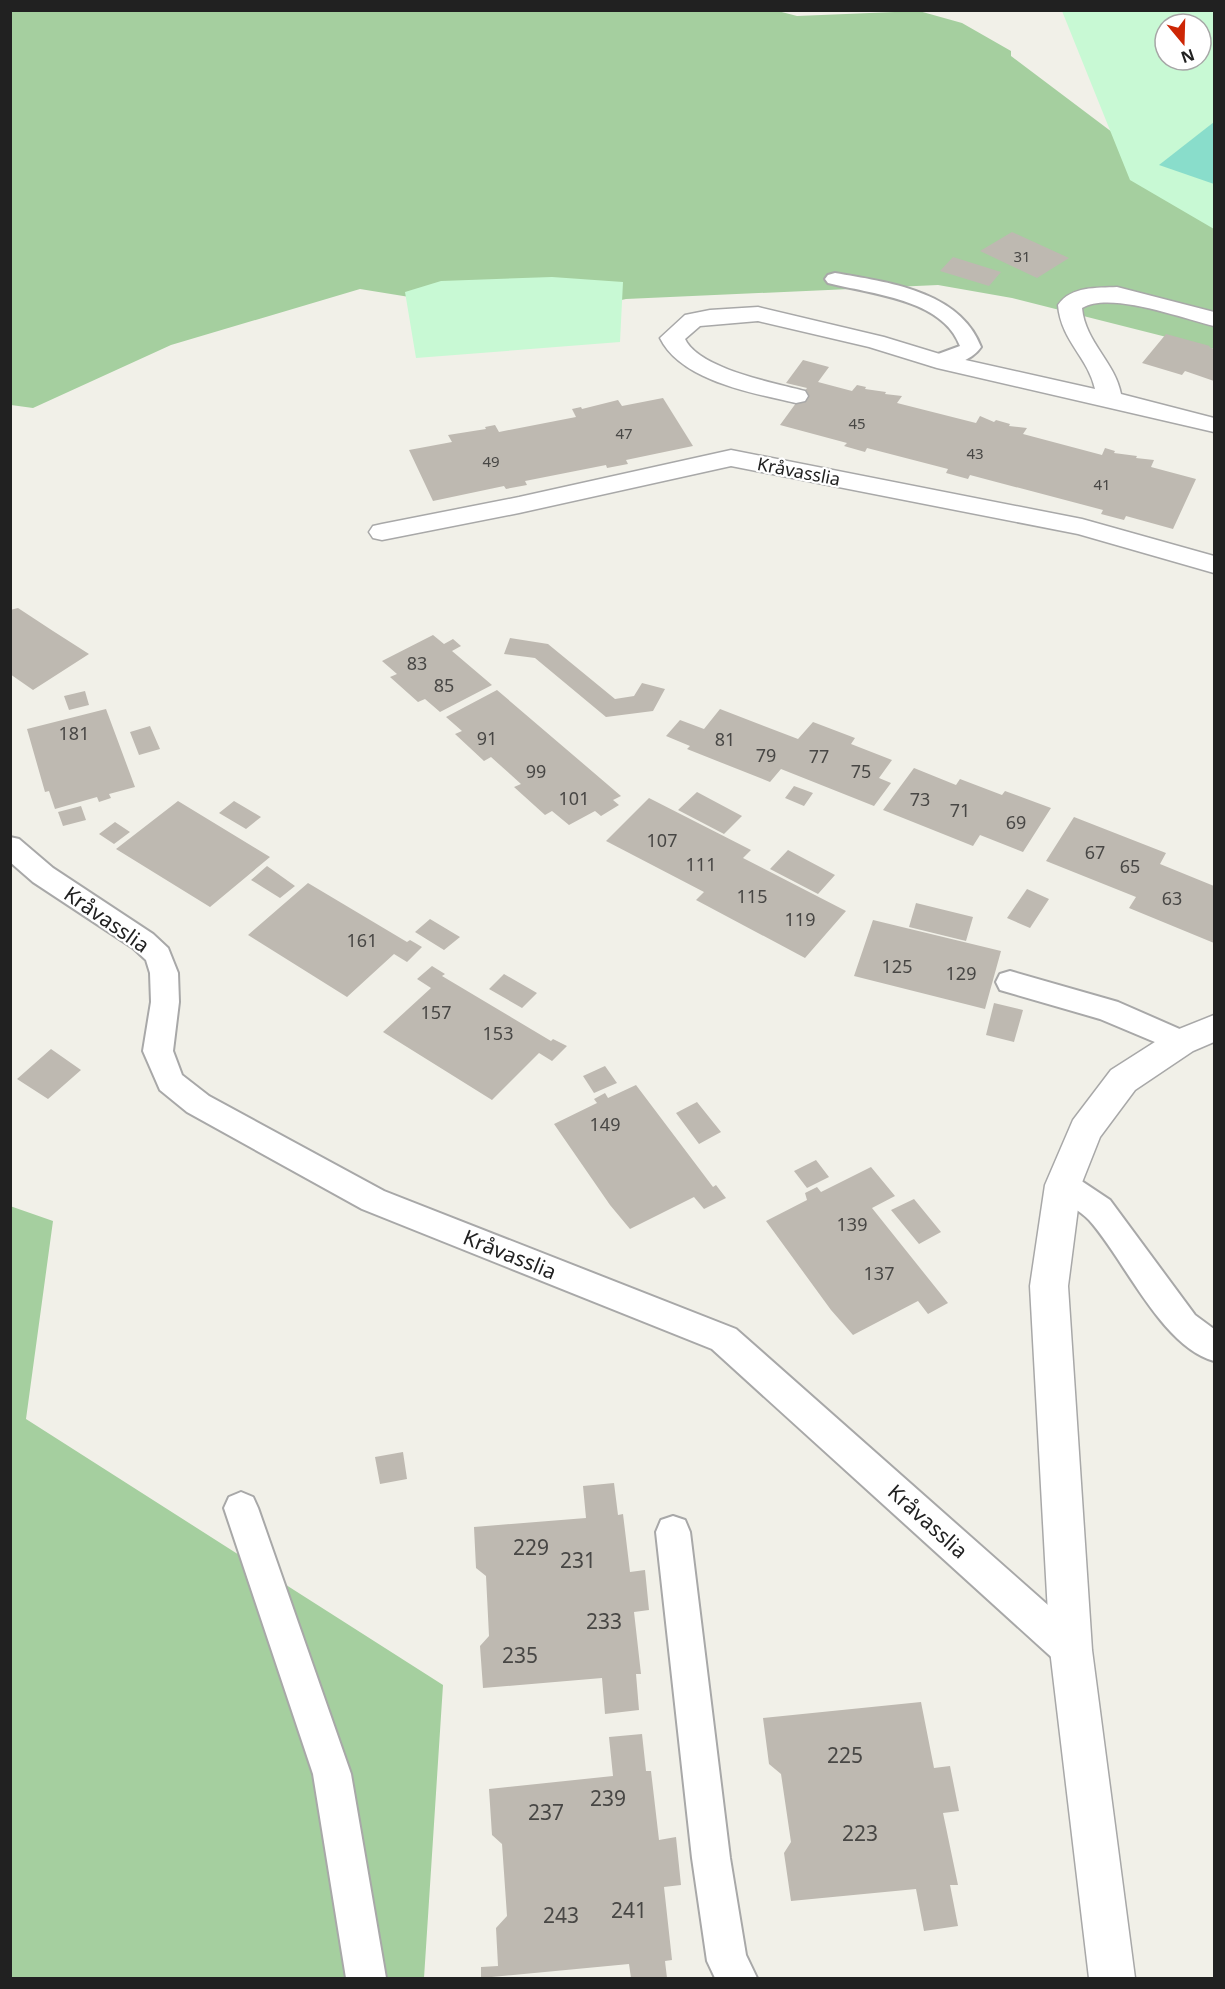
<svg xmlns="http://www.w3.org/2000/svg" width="1225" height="1989" viewBox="0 0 1225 1989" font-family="'Noto Sans',sans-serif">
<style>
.forest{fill:#a5cf9f}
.park{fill:#c8f9d4;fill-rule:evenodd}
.pitch{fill:#89ddcb}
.building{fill:#beb9b1}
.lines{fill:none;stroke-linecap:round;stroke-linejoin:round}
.service-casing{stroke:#a8a8a8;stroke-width:4}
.minor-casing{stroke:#a8a8a8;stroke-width:3}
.service{fill:#fff;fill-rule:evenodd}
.minor{fill:#fff;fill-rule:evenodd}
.labels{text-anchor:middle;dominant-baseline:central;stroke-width:4.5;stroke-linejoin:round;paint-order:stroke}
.far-number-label{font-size:15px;fill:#484745}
.far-street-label{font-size:18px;fill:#212121;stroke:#fff}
.number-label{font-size:18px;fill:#484745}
.street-label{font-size:21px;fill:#212121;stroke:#fff}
.near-number-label{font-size:21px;fill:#484745}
</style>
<rect width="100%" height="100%" fill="#f1f0e8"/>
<!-- forest -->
<path class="forest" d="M774,10L797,16L919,11L962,23L1011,51V56L1165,172L1214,189V349L1012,298L938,285L626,299L516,323L502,312L360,289L171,345L33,408L11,405L10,11Z
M10,1206L53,1221L26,1419L443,1685L424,1978H11Z"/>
<!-- park -->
<path class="park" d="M1062,11H1214V229L1130,180ZM1165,24H1201V60H1165Z
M552,277L623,282L620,342L416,358L405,292L441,281Z"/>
<!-- pitch -->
<path class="pitch" d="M1214,122V184L1159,165Z"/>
<!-- building -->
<path class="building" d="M1012,232L1069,258L1037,278L980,251Z
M953,257L1001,272L989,286L940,271Z
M1166,334L1210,346L1209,347L1214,349V381L1185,371L1182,375L1142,363Z
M803,360L829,367L818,382L852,391L857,385L866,387L865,389L886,392L885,394L902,396L897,403L976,423L980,416L994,422L996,420L1010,424L1009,426L1027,428L1023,434L1102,455L1105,448L1115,451L1114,453L1137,456L1136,458L1154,460L1151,467L1196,479L1173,529L1126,516L1124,520L1101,514L1103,510L970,475L968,479L946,473L948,469L867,448L865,452L844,446L847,443L780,425L807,388L786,383Z
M663,398L693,446L626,460L628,464L607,468L606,465L525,481L527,485L506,489L504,486L433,501L409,450L452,442L448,435L486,429L485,427L495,425L499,432L576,417L572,409L581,407L582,409L618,400L622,406Z
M18,608L53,631L89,654L33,690L10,674V610Z
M433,635L444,644L453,639L461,646L452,651L492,685L440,712L425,699L418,702L390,677L397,674L382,661Z
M510,638L548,644L615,699L634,696L642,683L665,689L653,711L606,717L535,658L504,654Z
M497,690L621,796L613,800L619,805L601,816L595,811L569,825L552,811L545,815L514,787L521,784L491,757L484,761L455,734L462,731L446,717Z
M85,691L89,705L69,710L64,696Z
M106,709L135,787L109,794L111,798L99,802L97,797L55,809L49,791L45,792L27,729Z
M720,709L798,739L813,722L855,738L851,744L892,760L879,778L891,783L874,806L781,769L770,782L687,749L690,746L666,736L680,720L704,729Z
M150,726L160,749L139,755L130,732Z
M914,768L956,785L960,779L1002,795L1005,791L1051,808L1023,852L980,835L973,846L883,810Z
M794,786L813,793L804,806L785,798Z
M697,792L742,816L724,834L678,810Z
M649,798L751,850L743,858L846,911L805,958L696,900L704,892L606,841Z
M178,801L270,857L210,907L116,849Z
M234,801L261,817L246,829L219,813Z
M81,806L86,820L63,826L58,812Z
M1074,817L1166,853L1160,864L1214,886V943L1129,908L1136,897L1046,861Z
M115,822L130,832L114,844L99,834Z
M788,850L835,875L818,894L770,869Z
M267,866L295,886L280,898L251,880Z
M308,883L407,942L410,940L422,947L407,962L394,954L347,997L248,935Z
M1027,889L1049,899L1030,928L1007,918Z
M916,903L973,917L966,941L909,927Z
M430,919L460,937L444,950L415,932Z
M873,920L1001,951L985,1009L854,976Z
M432,966L445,974L442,976L551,1041L553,1039L567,1046L552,1061L539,1053L492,1100L383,1032L431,988L417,979Z
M504,974L537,993L522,1008L489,989Z
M994,1003L1023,1010L1014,1042L986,1035Z
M51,1049L81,1070L48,1099L17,1079Z
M605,1066L617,1083L594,1093L583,1076Z
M636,1085L713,1187L716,1185L726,1198L704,1209L694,1197L630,1229L610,1205L554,1124L597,1103L594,1099L605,1093L608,1098Z
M697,1102L721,1132L699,1144L676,1113Z
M816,1160L829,1177L807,1188L794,1171Z
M871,1167L895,1196L872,1208L948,1303L928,1314L918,1301L853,1335L831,1310L766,1221L807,1200L805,1193L817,1187L821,1192Z
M914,1199L941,1232L919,1244L891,1210Z
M403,1452L407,1479L380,1484L375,1457Z
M614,1483L618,1515L623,1514L630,1572L645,1570L649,1610L634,1612L641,1674H636L639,1710L605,1714L602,1678L483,1688L480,1646L489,1636L486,1576L476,1568L474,1527L586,1518L583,1486Z
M921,1702L934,1768L950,1766L959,1811L943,1813L958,1885H950L958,1926L924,1931L916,1889L791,1901L784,1853L791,1842L781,1774L769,1764L763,1718Z
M642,1734L646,1771H651L659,1840L676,1837L681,1885L664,1887L672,1960L665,1961L667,1978H631L629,1964L481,1978V1967L498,1966L496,1928L507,1916L502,1844L492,1835L489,1789L613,1776L609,1737Z"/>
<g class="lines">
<!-- service casing -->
<g class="service-casing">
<path id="service" d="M835,273C887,282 960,291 981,347C972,361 946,370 930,365L927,361L930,357L960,346C943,299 871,294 828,283L825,279L828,275Z
M10,837L19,839L53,868L153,934L168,948L178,973L179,1002L173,1051L182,1075L209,1096L384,1191L736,1329L1084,1637L1089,1650L1084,1663L1071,1668L1058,1663L712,1349L362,1209L187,1112L160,1090L143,1051L151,1002L150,973L146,960L133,948L33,882L10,862Z
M1010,971L1118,1002L1191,1034L1196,1042L1191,1050L1181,1053L1100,1019L1000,990L996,982L1000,974Z
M1063,1172L1074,1176L1110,1200L1195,1315L1214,1329V1361C1161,1346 1125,1260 1089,1220C1076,1206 1056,1202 1048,1185L1052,1176Z
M241,1492L253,1497L258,1508L351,1774L386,1978H346L313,1774L224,1508L229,1497Z
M673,1516L685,1520L690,1532L730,1858L746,1955L757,1978H715L707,1961L692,1858L656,1532L661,1520Z"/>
</g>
<!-- minor casing -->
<g class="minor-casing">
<path id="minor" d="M1117,287L1214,312V326C1181,318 1110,291 1082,308C1085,342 1115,362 1121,394L1214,418V432L937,368L869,347L758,321L700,326L685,339C699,369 775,383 805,391L808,396L805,401L796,403C753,393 681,381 660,338L685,315L710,310L758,307L884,337L943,355L1095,389C1088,357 1061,341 1058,305C1071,286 1097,288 1117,287Z
M731,450L1082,519L1214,556V573L1078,534L731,466L519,513L382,540L373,538L369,532L373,526L382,524L519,497Z
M1214,1015V1042L1193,1051L1135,1090L1100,1137L1081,1185L1068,1286L1092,1650L1135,1978H1089L1050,1650L1030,1286L1045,1185L1073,1120L1111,1070L1169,1033Z"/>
</g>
<!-- service -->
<use href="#service" class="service"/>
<!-- minor -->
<use href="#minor" class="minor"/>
</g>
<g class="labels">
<!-- far-number labels -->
<g class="far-number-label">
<text x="1022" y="256">31</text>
<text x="857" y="423">45</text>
<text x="624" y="433">47</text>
<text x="975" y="453">43</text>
<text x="491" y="461">49</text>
<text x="1102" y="484">41</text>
</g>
<!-- far-street labels -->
<g class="far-street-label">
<text transform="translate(799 471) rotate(11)">Kråvasslia</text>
</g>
<!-- number labels -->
<g class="number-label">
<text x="417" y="663">83</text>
<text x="444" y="685">85</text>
<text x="74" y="733">181</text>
<text x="487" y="738">91</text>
<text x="725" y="739">81</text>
<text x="766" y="755">79</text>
<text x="819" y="756">77</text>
<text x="536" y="771">99</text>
<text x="861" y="771">75</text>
<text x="574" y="798">101</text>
<text x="920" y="799">73</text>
<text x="960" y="810">71</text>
<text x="1016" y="822">69</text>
<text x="662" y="840">107</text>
<text x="1095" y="852">67</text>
<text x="701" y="864">111</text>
<text x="1130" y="866">65</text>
<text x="752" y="896">115</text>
<text x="1172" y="898">63</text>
<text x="800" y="919">119</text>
<text x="362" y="940">161</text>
<text x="897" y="966">125</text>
<text x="961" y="973">129</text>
<text x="436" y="1012">157</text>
<text x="498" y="1033">153</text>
<text x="605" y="1124">149</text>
<text x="852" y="1224">139</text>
<text x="879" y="1273">137</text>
</g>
<!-- street labels -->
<g class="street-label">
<text transform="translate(107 919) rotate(35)">Kråvasslia</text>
<text transform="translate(510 1254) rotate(22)">Kråvasslia</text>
<text transform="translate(928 1521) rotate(42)">Kråvasslia</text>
</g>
<!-- near-number labels -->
<g class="near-number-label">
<text x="531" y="1547">229</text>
<text x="578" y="1560">231</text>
<text x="604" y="1621">233</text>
<text x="520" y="1655">235</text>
<text x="845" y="1755">225</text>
<text x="608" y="1798">239</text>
<text x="546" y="1812">237</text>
<text x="860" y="1833">223</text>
<text x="629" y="1910">241</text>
<text x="561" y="1915">243</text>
</g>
</g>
<!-- border -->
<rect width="1225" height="1989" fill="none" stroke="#212121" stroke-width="24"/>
<!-- north arrow -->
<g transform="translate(1183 42) rotate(161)"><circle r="28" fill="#ffffff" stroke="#a6a6a6" stroke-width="1.5"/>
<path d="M0-4.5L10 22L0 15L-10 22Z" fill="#cd2605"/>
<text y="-9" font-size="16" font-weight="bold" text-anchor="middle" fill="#212121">N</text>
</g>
</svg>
